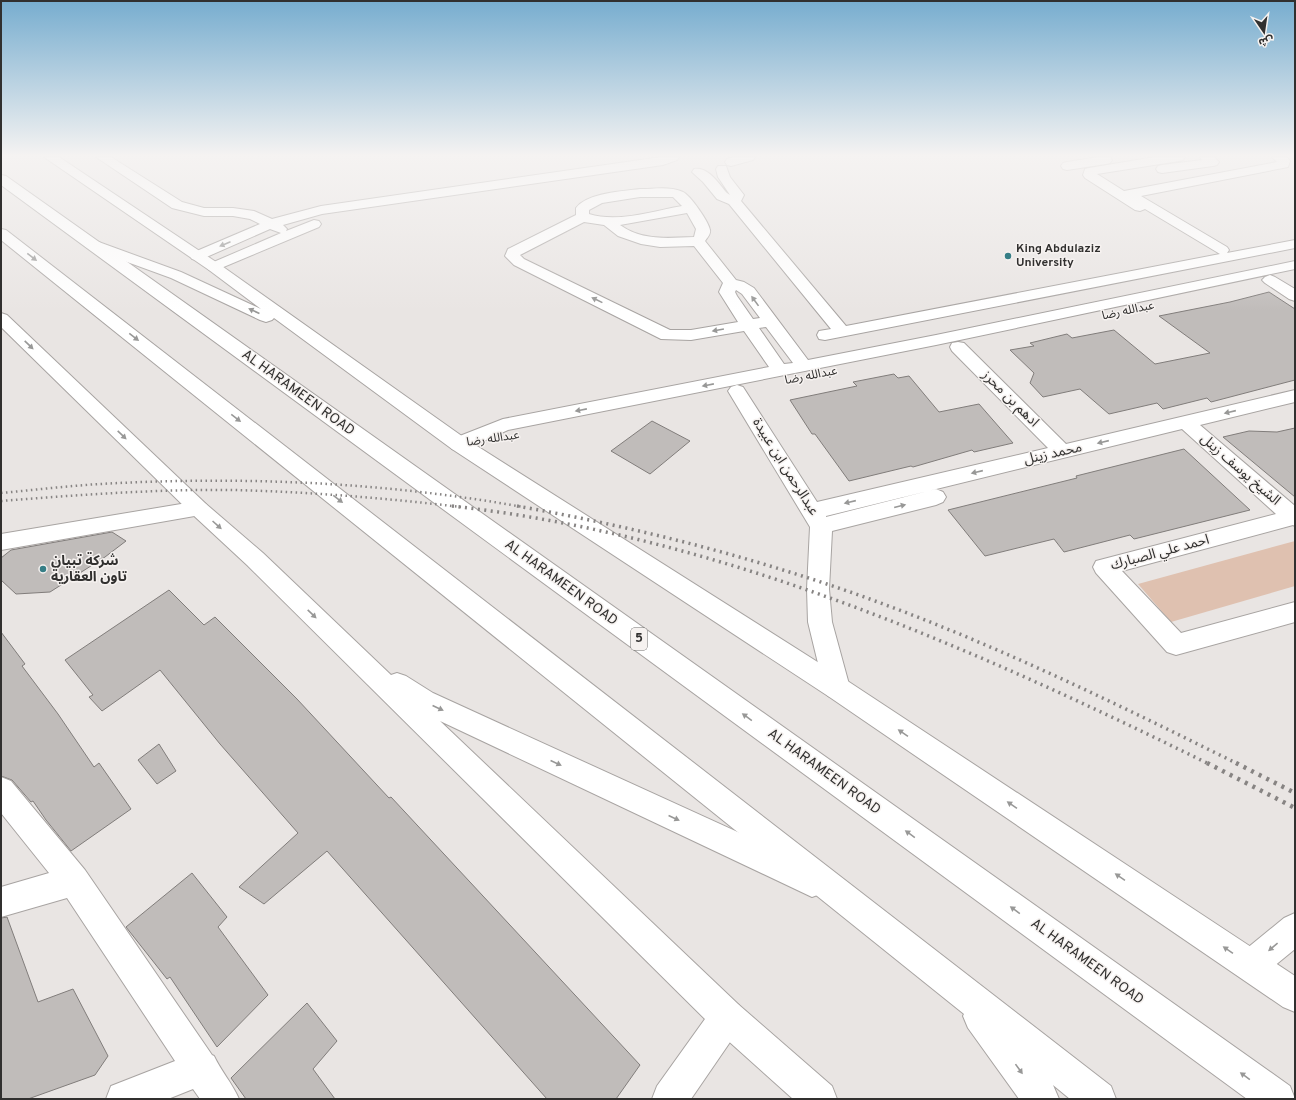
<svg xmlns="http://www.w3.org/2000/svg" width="1296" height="1100" viewBox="0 0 1296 1100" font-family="Overpass,'Noto Sans Arabic',sans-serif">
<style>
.green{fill:#dfc1b0}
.building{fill:#c0bcba;stroke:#817d7b}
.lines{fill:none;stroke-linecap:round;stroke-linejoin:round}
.minor-casing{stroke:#a8a4a2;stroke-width:2}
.major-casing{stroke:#a8a4a2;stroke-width:2}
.highway-casing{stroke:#a8a4a2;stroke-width:2}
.minor{fill:#fff;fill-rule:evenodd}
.major{fill:#fff;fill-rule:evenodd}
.highway{fill:#fff;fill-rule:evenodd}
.rail-far2{stroke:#878483;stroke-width:2.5;stroke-dasharray:1.5 3.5;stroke-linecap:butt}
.rail-far1{stroke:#878483;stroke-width:3.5;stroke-dasharray:2 4.5;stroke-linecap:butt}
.rail{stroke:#878483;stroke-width:4.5;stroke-dasharray:3 5.5;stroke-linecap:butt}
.oneway{fill:#989897}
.poi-dot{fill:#367e86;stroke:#f6f2f0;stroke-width:1.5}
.labels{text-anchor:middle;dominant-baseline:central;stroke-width:3;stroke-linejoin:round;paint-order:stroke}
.far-poi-label{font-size:12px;font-weight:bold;fill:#31302f;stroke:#f6f2f0;text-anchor:start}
.far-street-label{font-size:12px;fill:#31302f;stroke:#f6f2f0}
.shield{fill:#f6f2f0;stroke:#6c6a69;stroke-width:1}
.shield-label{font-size:13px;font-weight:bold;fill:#31302f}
.street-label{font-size:14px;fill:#31302f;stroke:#f6f2f0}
.poi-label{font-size:14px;font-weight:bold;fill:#31302f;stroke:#f6f2f0;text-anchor:start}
</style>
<rect width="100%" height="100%" fill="#e9e5e3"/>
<!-- green -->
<path class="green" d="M1295,541V586L1171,622L1138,584Z"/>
<!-- building -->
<path class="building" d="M1269,292L1295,309V380L1211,402L1207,398L1163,409L1157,403L1109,414L1080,389L1043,397L1030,383L1034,373L1010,350L1034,346L1030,343L1067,334L1072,338L1114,330L1155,364L1210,353L1159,316L1230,302Z
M894,374L898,378L909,376L939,412L979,404L1013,443L974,452L972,450L913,467L911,466L849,481L815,434H812L790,400L857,386L853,382Z
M652,421L690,441L650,474L611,451Z
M1295,428V497L1223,437L1249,431L1277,432Z
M1184,449L1250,510L1134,539L1130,535L1064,552L1054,539L985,556L948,510L1077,478L1076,476Z
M112,532L126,541L105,557L50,592L16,594L1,580V558L11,550Z
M169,590L204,625L215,617L297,699L389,798L391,797L640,1065L616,1099H547L327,851L264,904L239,887L298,833L220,744L160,670L102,711L89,697L93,695L65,660Z
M1,632L25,664L22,666L58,714L94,767L99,763L131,809L71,851L46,820L33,801L31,802L12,780L1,776Z
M159,744L176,771L157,784L138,760Z
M192,873L227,917L218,927L268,995L217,1047L170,977L167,979L126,927Z
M7,917L38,1002L73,989L108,1056L95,1075L28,1099H1V918Z
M307,1003L337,1041L313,1069L335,1099H246L231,1078Z"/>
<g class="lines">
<!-- minor casing -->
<g class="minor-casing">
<path id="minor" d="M96,157H111L182,202L204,208H233L254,211L272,219L321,206L661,157H679L677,160L663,165L322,214L283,225L287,229L286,231L314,220L319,221L321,224L319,227L214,271L209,270L207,267L209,264L281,233L270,229L202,259L197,260L192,259L190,256L192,253L260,224L250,219L233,216H204L172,208Z
M734,157H755L753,160L731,166L727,165L725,162L727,159Z
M1099,157H1110L1112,160L1110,163L1106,164L1067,170L1063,169L1061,166L1063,163L1067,162Z
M1155,157H1185L1183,160L1179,161L1097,174L1124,191L1277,162L1272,157H1287L1290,161L1288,167L1141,196L1227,247L1229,250L1227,253L1295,240V248L825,340L819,339L817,335L819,331L831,329L729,204L717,199L703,182L692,172L694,169C708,166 719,184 727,193L730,195L718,177L716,169L718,166H726L730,177L744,195L741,201L846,326L1220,254L1145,209L1140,211L1135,210L1085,178L1083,175L1085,169L1089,168Z
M1200,157H1214L1219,162L1217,165L1213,166L1162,173L1158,172L1156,169L1158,166L1162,165L1202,160Z
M640,189C654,189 671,186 683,192C690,195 709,222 710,230C711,234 707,238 705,241L736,280L744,282L754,288L808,360L936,335L1295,261V269L936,345L508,430L466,449L459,451L452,449L449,444L452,439L503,419L769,367L744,331L691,340L661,339L514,265L505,256L508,249L576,215V208C587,193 623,191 640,189ZM640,197H673L682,206C653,211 618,223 589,214V210L602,203ZM687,213L696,229L694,237C668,238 642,241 620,225ZM584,222L604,225L618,236L641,244L660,247L694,246L723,283L719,292L738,322L691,330H670L524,259L520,255ZM736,290L742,294L760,318L753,319L737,296L735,292ZM766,327L793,363L784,364L759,328Z
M1270,275L1275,277L1295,289V301L1289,299L1265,283L1262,280L1265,277Z
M958,342L964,343L1066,444L1295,390V402L1200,425L1295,506V526L1293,525L1122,571L1181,633L1295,602V622L1176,655L1167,652L1096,573L1093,567L1096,561L1276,514L1182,429L826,516V517L936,489L943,492L946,497L943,502L936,505L832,531L829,589L832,622L850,688L846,696L837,699L828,696L824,688L808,622L807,589L810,527L728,391L731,387L737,385L743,387L817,502L1048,448L952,351L950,347L952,343Z
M199,501L206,504L209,509L206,514L1,550V534Z
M1,777L11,781L85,870L212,1055L214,1056C221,1071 232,1083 239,1099H200L193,1089L168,1099H106L111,1086L175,1061L67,898L1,917V887L49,873L1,813Z
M1295,913V949L1262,976L1251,981L1240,976L1235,965L1240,954L1284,918Z
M727,1000L739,1005L744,1017L739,1029L691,1099H652L657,1086L715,1005Z"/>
</g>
<!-- major casing -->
<g class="major-casing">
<path id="major" d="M44,157H59L219,264L466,439L846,680L1295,976V1012L1283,1007L828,696L452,449L274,318L272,320L266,322L260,320L171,278L86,247L84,244L86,241L91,240L96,241L181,272L261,309L209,270Z
M1,313L7,315L206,504L263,553L391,675L397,673L406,676L433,693L823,871L827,882L823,893L812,897L440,721L739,1005L832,1086L837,1099H793L715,1029L247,565L192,514L1,327Z"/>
</g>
<!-- highway casing -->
<g class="highway-casing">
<path id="highway" d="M1,175L6,176L1290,1086L1295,1099H1247L1,185Z
M1,229L6,230L1111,1086L1116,1099H1070L1053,1085L1059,1099H1019L968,1028L963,1016L964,1014L1,240Z"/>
</g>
<!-- minor -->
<use href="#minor" class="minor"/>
<!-- major -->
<use href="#major" class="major"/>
<!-- highway -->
<use href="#highway" class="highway"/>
<!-- rail-far2 -->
<path class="rail-far2" d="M1,493C34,490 67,486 100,484C241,476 384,482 523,507
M1,501C78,495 156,489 234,490C310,492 385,498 461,507"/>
<!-- rail-far1 -->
<path class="rail-far1" d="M452,506C720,536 969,646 1209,764
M517,506C607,522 696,543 783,570C941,618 1091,691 1238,764"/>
<!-- rail -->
<path class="rail" d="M1207,763L1295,808
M1236,763L1295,793"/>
</g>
<!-- one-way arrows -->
<defs><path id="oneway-solid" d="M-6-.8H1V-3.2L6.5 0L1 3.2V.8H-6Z"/></defs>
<g class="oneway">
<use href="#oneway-solid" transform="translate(225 244) rotate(157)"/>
<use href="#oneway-solid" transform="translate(32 257) rotate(38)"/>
<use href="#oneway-solid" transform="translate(597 300) rotate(-154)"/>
<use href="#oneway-solid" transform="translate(755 301) rotate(-126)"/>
<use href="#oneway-solid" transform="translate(254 311) rotate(-155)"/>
<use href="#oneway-solid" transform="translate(718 330) rotate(170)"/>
<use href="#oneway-solid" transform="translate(134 337) rotate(38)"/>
<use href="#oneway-solid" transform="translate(29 345) rotate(44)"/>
<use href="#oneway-solid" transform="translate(708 385) rotate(169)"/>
<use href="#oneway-solid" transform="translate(581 410) rotate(169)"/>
<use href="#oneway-solid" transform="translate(1230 412) rotate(167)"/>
<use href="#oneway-solid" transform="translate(236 418) rotate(38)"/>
<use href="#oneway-solid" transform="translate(122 435) rotate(44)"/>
<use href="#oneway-solid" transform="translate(1103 442) rotate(167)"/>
<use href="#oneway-solid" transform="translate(977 472) rotate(167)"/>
<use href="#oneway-solid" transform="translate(338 499) rotate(38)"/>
<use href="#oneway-solid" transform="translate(850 502) rotate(167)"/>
<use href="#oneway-solid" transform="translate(900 506) rotate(-14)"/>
<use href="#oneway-solid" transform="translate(217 525) rotate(42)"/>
<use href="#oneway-solid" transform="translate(312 614) rotate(44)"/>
<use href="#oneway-solid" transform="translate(438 708) rotate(25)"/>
<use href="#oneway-solid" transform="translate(747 717) rotate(-144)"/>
<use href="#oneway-solid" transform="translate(903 733) rotate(-146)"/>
<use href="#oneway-solid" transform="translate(556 763) rotate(25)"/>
<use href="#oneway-solid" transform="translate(1012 805) rotate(-146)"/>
<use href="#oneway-solid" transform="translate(674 818) rotate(25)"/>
<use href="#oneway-solid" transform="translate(910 834) rotate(-144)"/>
<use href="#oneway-solid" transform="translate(1120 877) rotate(-146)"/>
<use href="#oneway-solid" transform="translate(1015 910) rotate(-144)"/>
<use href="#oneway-solid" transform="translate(1273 947) rotate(140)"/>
<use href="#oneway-solid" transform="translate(1228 950) rotate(-146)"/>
<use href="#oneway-solid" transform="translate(1019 1069) rotate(54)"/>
<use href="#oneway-solid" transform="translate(1245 1076) rotate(-144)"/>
</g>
<!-- sky -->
<linearGradient id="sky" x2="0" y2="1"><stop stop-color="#77adcf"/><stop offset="0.5" stop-color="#f5f3f2"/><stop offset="1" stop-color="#f5f3f2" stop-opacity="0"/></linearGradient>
<rect width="1296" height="311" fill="url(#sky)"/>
<!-- markers -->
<g class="poi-dot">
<circle cx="1008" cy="256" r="4"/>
<circle cx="43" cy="569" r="4"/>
</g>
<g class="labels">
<!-- far-poi labels -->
<g class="far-poi-label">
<text x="1016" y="249">King Abdulaziz<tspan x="1016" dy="14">University</tspan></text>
</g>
<!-- far-street labels -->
<g class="far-street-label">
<text transform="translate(1128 311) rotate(-12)">عبدالله رضا</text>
<text transform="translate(811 376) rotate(-11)">عبدالله رضا</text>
<text transform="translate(493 439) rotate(-8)">عبدالله رضا</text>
</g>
<!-- shield labels -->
<rect class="shield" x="631" y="628" width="16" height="22" rx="3"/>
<g class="shield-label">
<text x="639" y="639">5</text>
</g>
<!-- street labels -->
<g class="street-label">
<text transform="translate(298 393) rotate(36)">AL HARAMEEN ROAD</text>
<text transform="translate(1010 399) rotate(45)">ادهم بن محرز</text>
<text transform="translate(1053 454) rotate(-13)">محمد زينل</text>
<text transform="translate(785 467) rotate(58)">عبدالرحمن ابن عبيدة</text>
<text transform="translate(1240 470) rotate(41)">الشيخ يوسف زينل</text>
<text transform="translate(1160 553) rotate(-15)">احمد علي الصبارك</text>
<text transform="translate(561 583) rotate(36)">AL HARAMEEN ROAD</text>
<text transform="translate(824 772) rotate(36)">AL HARAMEEN ROAD</text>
<text transform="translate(1087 962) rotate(36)">AL HARAMEEN ROAD</text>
</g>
<!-- poi labels -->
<g class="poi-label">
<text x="51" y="561">شركة تبيان<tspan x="51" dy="16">تاون العقارية</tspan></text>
</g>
</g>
<!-- border -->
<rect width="1296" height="1100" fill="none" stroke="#31302f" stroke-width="4"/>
<!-- north arrow -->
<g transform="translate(1264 32) rotate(167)" stroke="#f6f2f0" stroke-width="3" paint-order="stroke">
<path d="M0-3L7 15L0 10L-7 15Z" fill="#31302f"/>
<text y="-6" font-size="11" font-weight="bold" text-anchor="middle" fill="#31302f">ش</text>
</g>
</svg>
